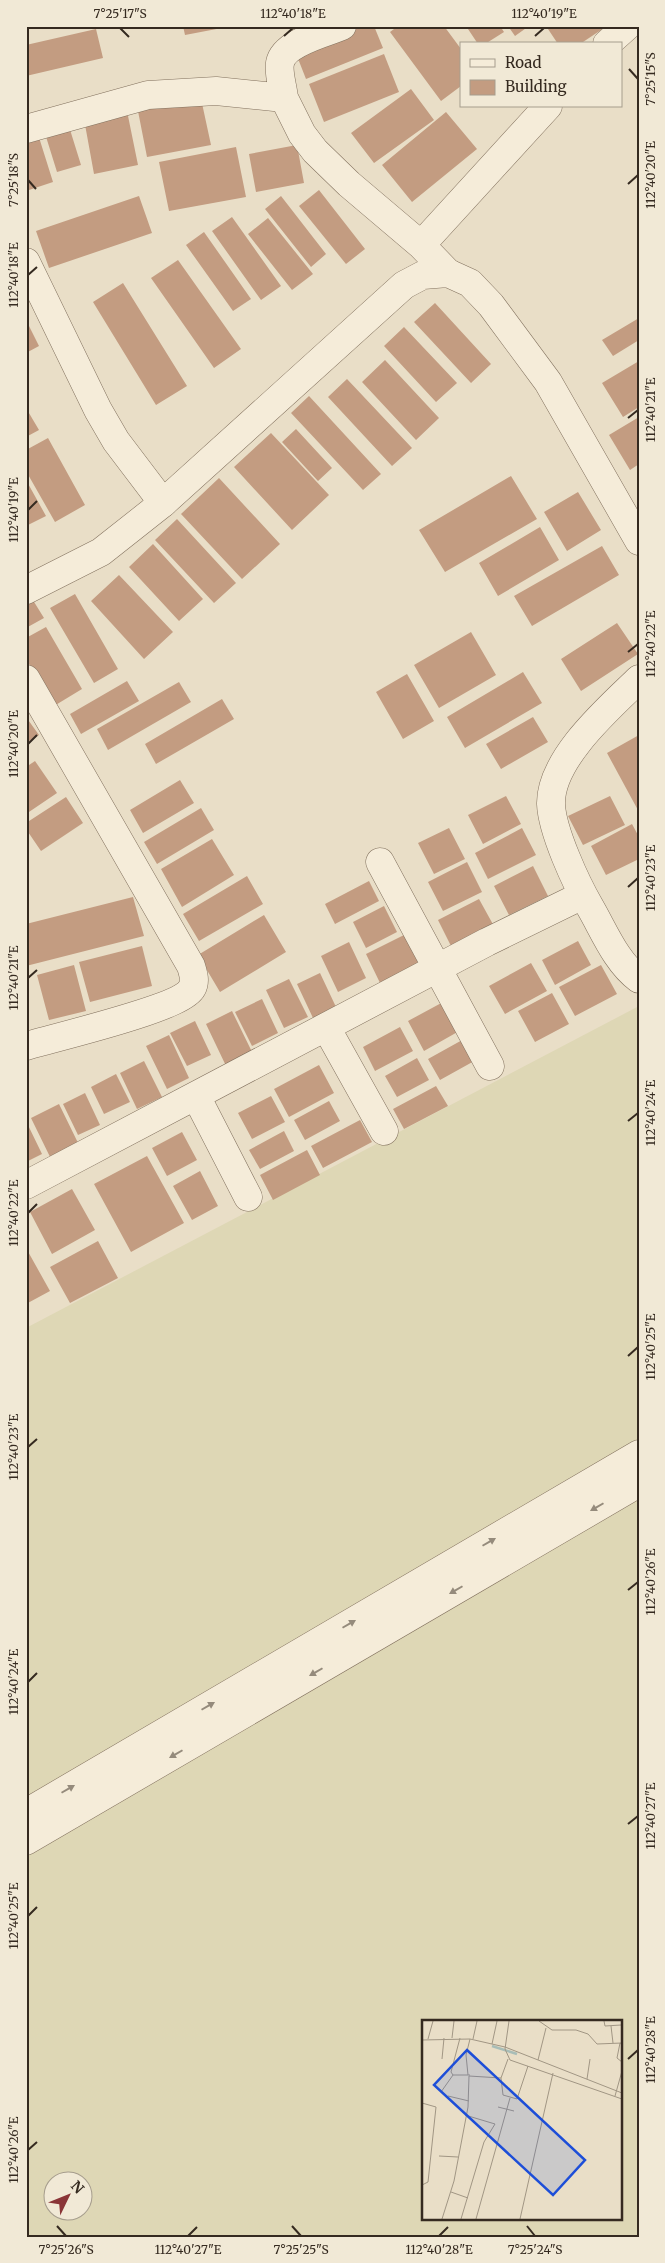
<svg xmlns="http://www.w3.org/2000/svg" width="665" height="2263" viewBox="0 0 665 2263" font-family="Merriweather,serif">
<style>
.farmland{fill:#ded7b5;fill-rule:evenodd}
.building{fill:#c39c81}
.lines{fill:none;stroke-linecap:round;stroke-linejoin:round}
.minor-casing{stroke:#82715e;stroke-width:29}
.tertiary-casing{stroke:#82715e;stroke-width:29}
.minor{stroke:#f5ecd9;stroke-width:28}
.tertiary{stroke:#f5ecd9;stroke-width:28}
.oneway{fill:#958b7c}
.ticks{fill:none;stroke:#352a20;stroke-width:2}
.inset-river{fill:none;stroke:#a8bdb7;stroke-width:2.5}
.inset-road{fill:none;stroke:#a19684;stroke-width:1}
.view{fill:#1d4ed8;fill-opacity:0.15;stroke:#1d4ed8;stroke-width:2.5}
.inset-edge{fill:none;stroke:#352a20;stroke-width:2.5}
.neatline{fill:none;stroke:#352a20;stroke-width:2}
.ticks-label{font-size:12px;text-anchor:middle;fill:#352a20}
</style>
<rect width="100%" height="100%" fill="#e9dec7"/>
<!-- farmland -->
<path class="farmland" d="M639,1006V2237H26V1328ZM424,2022H621V2219H424ZM52,2180H82V2210H52Z"/>
<!-- building -->
<path class="building" d="M183,26H227V27L185,35Z
M356,26H374L383,48L306,79L295,51Z
M398,26H444L461,49V86L441,101L390,32Z
M466,26H500L504,32L485,44H478Z
M508,26H529L515,36Z
M546,26H607L580,44H558Z
M96,29L103,58L26,76V45Z
M384,54L399,92L324,122L309,84Z
M411,89L434,120L374,163L351,133Z
M200,94L211,145L147,157L137,106Z
M127,111L138,165L94,174L84,119Z
M446,112L477,149L412,202L382,165Z
M67,120L81,165L57,172L43,127Z
M37,131L53,182L26,191V134Z
M297,145L304,183L256,192L249,154Z
M236,147L246,197L169,211L159,162Z
M319,190L365,249L346,264L299,206Z
M139,196L152,233L49,268L36,231Z
M281,196L326,254L311,267L265,209Z
M232,217L281,286L261,300L212,231Z
M268,218L313,274L292,290L248,234Z
M204,232L251,299L233,311L186,245Z
M178,260L241,349L214,368L151,278Z
M123,283L187,386L156,405L93,302Z
M435,303L491,364L471,383L414,322Z
M639,318V340L613,356L602,340Z
M26,320L39,346L26,353Z
M404,327L457,383L436,402L384,346Z
M385,360L439,418L416,440L362,382Z
M639,361V407L623,417L602,383Z
M347,379L412,448L392,466L328,397Z
M309,396L381,474L363,490L291,413Z
M26,408L39,430L26,437Z
M639,417V464L630,470L609,435Z
M296,429L332,468L318,481L282,442Z
M271,433L329,495L292,530L234,467Z
M48,438L85,505L55,522L26,471V450Z
M511,476L537,519L445,572L419,530Z
M219,478L280,544L242,579L181,514Z
M26,480L46,516L26,526Z
M578,492L601,530L567,551L544,512Z
M177,519L236,583L214,603L155,540Z
M540,527L559,560L498,596L479,563Z
M153,544L203,599L179,621L129,567Z
M602,546L619,575L532,626L514,596Z
M119,575L173,632L144,659L91,601Z
M75,594L118,669L94,683L50,608Z
M31,597L44,618L26,628V600Z
M617,623L638,654L581,691L561,659Z
M46,627L82,689L54,706L26,659V638Z
M471,632L496,675L439,708L414,665Z
M523,672L542,703L465,748L447,717Z
M407,674L434,721L403,739L376,692Z
M127,681L139,701L81,734L70,714Z
M179,682L191,702L108,750L97,729Z
M222,699L234,719L156,764L145,744Z
M26,717L39,735L26,743Z
M533,717L548,742L501,769L486,744Z
M639,735V812L607,753Z
M35,761L57,793L26,814V767Z
M180,780L194,803L143,833L130,810Z
M506,796L521,824L483,844L468,815Z
M610,796L625,825L583,845L568,816Z
M66,797L83,823L41,851L26,829V823Z
M201,808L214,830L157,864L144,842Z
M632,824L639,837V859L606,875L591,846Z
M449,828L465,859L434,874L418,843Z
M522,828L536,855L488,879L475,853Z
M212,839L234,875L182,907L161,869Z
M467,862L482,892L443,911L428,882Z
M533,866L548,896L509,915L494,886Z
M247,876L263,904L199,941L183,914Z
M369,881L379,901L335,924L325,904Z
M133,897L144,936L26,966V924Z
M479,899L495,928L453,950L438,920Z
M384,906L397,932L366,948L353,922Z
M264,915L286,952L220,992L198,955Z
M404,935L420,966L381,985L366,954Z
M578,941L591,965L555,985L542,960Z
M349,942L366,978L338,992L321,956Z
M142,946L152,986L90,1002L79,962Z
M531,963L547,991L505,1014L489,986Z
M74,965L86,1011L49,1020L37,975Z
M601,965L617,994L575,1016L559,987Z
M320,973L336,1007L313,1018L297,984Z
M289,979L308,1017L284,1028L266,990Z
M552,993L569,1024L535,1042L518,1011Z
M262,999L278,1033L252,1046L235,1012Z
M445,1001L461,1030L424,1051L408,1021Z
M232,1011L254,1056L227,1068L206,1024Z
M195,1021L211,1055L187,1066L170,1033Z
M400,1027L413,1051L375,1071L363,1047Z
M169,1035L189,1078L167,1089L146,1046Z
M464,1039L476,1060L440,1080L428,1059Z
M417,1058L429,1080L397,1097L385,1076Z
M144,1061L162,1097L137,1109L120,1073Z
M319,1065L334,1093L289,1117L274,1089Z
M116,1074L130,1102L104,1114L91,1087Z
M436,1086L448,1106L404,1129L393,1109Z
M85,1093L100,1125L78,1135L63,1104Z
M271,1096L285,1122L252,1139L238,1113Z
M329,1101L340,1121L305,1140L294,1120Z
M59,1104L81,1149L53,1163L31,1118Z
M360,1120L372,1142L323,1168L311,1146Z
M26,1121L42,1154L26,1162Z
M284,1131L294,1151L260,1169L249,1150Z
M182,1132L197,1160L167,1176L152,1148Z
M307,1150L320,1175L273,1200L260,1175Z
M147,1156L184,1223L131,1252L94,1184Z
M200,1171L218,1206L192,1220L173,1186Z
M72,1189L95,1230L52,1254L30,1212Z
M98,1241L118,1278L70,1303L50,1267Z
M26,1248L50,1291L26,1304Z"/>
<g class="lines">
<!-- minor casing -->
<g class="minor-casing">
<path id="minor" d="M607,44L627,26
M284,98C283,87 278,73 280,63C284,42 326,33 342,26
M26,129L148,95L216,91L284,98L302,134L315,151L349,184L421,245L448,273
M421,245L548,106
M26,262L98,410L116,441L163,503
M26,679L191,966C193,973 196,981 192,988C182,1008 53,1038 26,1046
M639,679C609,708 550,759 551,804C552,831 576,883 590,907C604,931 616,962 639,979
M380,862L490,1066
M326,1027L384,1131
M196,1096L248,1197
M26,1185L487,942L583,895
M26,1813L639,1454
M26,1841L639,1483"/>
</g>
<!-- tertiary casing -->
<g class="tertiary-casing">
<path id="tertiary" d="M26,590L101,552L163,503L404,285L423,275L448,273L470,283L491,305L548,382L639,541"/>
</g>
<!-- minor -->
<use href="#minor" class="minor"/>
<!-- tertiary -->
<use href="#tertiary" class="tertiary"/>
</g>
<!-- one-way arrows -->
<defs><path id="oneway-solid" d="M-6-.8H1V-3.2L6.5 0L1 3.2V.8H-6Z" transform="scale(1.25)"/></defs>
<g class="oneway">
<use href="#oneway-solid" transform="translate(597 1507) rotate(150)"/>
<use href="#oneway-solid" transform="translate(489 1542) rotate(-30)"/>
<use href="#oneway-solid" transform="translate(456 1590) rotate(150)"/>
<use href="#oneway-solid" transform="translate(349 1624) rotate(-30)"/>
<use href="#oneway-solid" transform="translate(316 1672) rotate(150)"/>
<use href="#oneway-solid" transform="translate(208 1706) rotate(-30)"/>
<use href="#oneway-solid" transform="translate(176 1754) rotate(150)"/>
<use href="#oneway-solid" transform="translate(68 1789) rotate(-30)"/>
</g>
<!-- ticks -->
<path class="ticks" d="M120,28L129,37M284,36L293,28M535,36L544,28M629,69L638,79M28,180L36,189M628,184L638,175M28,275L37,267M628,418L638,410M28,510L37,501M628,652L638,644M28,744L37,735M628,887L638,878M28,978L37,970M628,1121L638,1113M28,1213L37,1204M628,1356L638,1347M28,1447L37,1439M628,1590L638,1582M28,1682L37,1673M628,1824L638,1816M28,1916L37,1907M628,2059L638,2050M28,2150L37,2142M57,2226L66,2236M292,2226L301,2236M527,2226L535,2236M188,2236L197,2227M439,2236L448,2227"/>
<!-- overview -->
<g transform="translate(422 2020)">
<rect width="200" height="200" fill="#e9dec7"/>
<path class="inset-river" d="M70,26L95,34"/>
<path class="inset-road" d="M87,1L83,29L88,40L200,79M117,1L130,10H154L166,14L175,24L200,23M182,1L183,6L199,5M189,6L191,23M30,18L32,1M6,19L11,1M51,19L55,1M0,20L48,19L83,27L200,73M198,23L195,38L200,42M70,24L75,1M20,39L22,18M116,40L124,8M31,55L29,52L38,18M46,55L44,35L48,19M79,58L81,75L95,79L106,46M165,59L168,39M19,72L31,55H48M26,76L47,81M193,76L200,51M0,83L14,87L6,162L0,165M76,87L92,91M17,136L36,137M29,172L46,178M20,199L32,161L46,87L47,56L79,58L86,39M39,199L62,122L73,104L43,95M54,199L88,78M98,199L131,53"/>
<path class="view" d="M45,30L163,140L131,175L12,65Z"/>
<rect width="200" height="200" class="inset-edge"/>
</g>
<!-- border -->
<rect width="665" height="2263" fill="none" stroke="#f1e9d6" stroke-width="55"/>
<!-- legend -->
<rect x="460" y="42" width="162" height="65" fill="#f1e9d6" stroke="#a69d8d"/>
<rect x="470" y="59" width="25" height="8" fill="#f5ecd9" stroke="#a69d8d"/>
<text x="505" y="68" font-size="15" fill="#352a20">Road</text>
<rect x="470" y="80" width="25" height="15" fill="#c39c81" stroke="#a69d8d"/>
<text x="505" y="92" font-size="15" fill="#352a20">Building</text>
<!-- north arrow -->
<g transform="translate(68 2196) rotate(47)"><circle r="24" fill="#f1e9d6" stroke="#a69d8d"/>
<path d="M0-4L9 19L0 12L-9 19Z" fill="#8a3537"/>
<text y="-8" font-size="14" font-weight="bold" text-anchor="middle" fill="#352a20">N</text>
</g>
<rect x="28" y="28" width="610" height="2208" class="neatline"/>
<g class="ticks-label">
<text x="120" y="18">7°25'17"S</text>
<text x="293" y="18">112°40'18"E</text>
<text x="544" y="18">112°40'19"E</text>
<text transform="translate(651 79) rotate(-90)" y="4">7°25'15"S</text>
<text transform="translate(651 175) rotate(-90)" y="4">112°40'20"E</text>
<text transform="translate(14 180) rotate(-90)" y="4">7°25'18"S</text>
<text transform="translate(14 275) rotate(-90)" y="4">112°40'18"E</text>
<text transform="translate(651 410) rotate(-90)" y="4">112°40'21"E</text>
<text transform="translate(14 510) rotate(-90)" y="4">112°40'19"E</text>
<text transform="translate(651 644) rotate(-90)" y="4">112°40'22"E</text>
<text transform="translate(14 744) rotate(-90)" y="4">112°40'20"E</text>
<text transform="translate(651 878) rotate(-90)" y="4">112°40'23"E</text>
<text transform="translate(14 978) rotate(-90)" y="4">112°40'21"E</text>
<text transform="translate(651 1113) rotate(-90)" y="4">112°40'24"E</text>
<text transform="translate(14 1213) rotate(-90)" y="4">112°40'22"E</text>
<text transform="translate(651 1347) rotate(-90)" y="4">112°40'25"E</text>
<text transform="translate(14 1447) rotate(-90)" y="4">112°40'23"E</text>
<text transform="translate(651 1582) rotate(-90)" y="4">112°40'26"E</text>
<text transform="translate(14 1682) rotate(-90)" y="4">112°40'24"E</text>
<text transform="translate(651 1816) rotate(-90)" y="4">112°40'27"E</text>
<text transform="translate(14 1916) rotate(-90)" y="4">112°40'25"E</text>
<text transform="translate(651 2050) rotate(-90)" y="4">112°40'28"E</text>
<text transform="translate(14 2150) rotate(-90)" y="4">112°40'26"E</text>
<text x="66" y="2254">7°25'26"S</text>
<text x="188" y="2254">112°40'27"E</text>
<text x="301" y="2254">7°25'25"S</text>
<text x="439" y="2254">112°40'28"E</text>
<text x="535" y="2254">7°25'24"S</text>
</g>
</svg>
